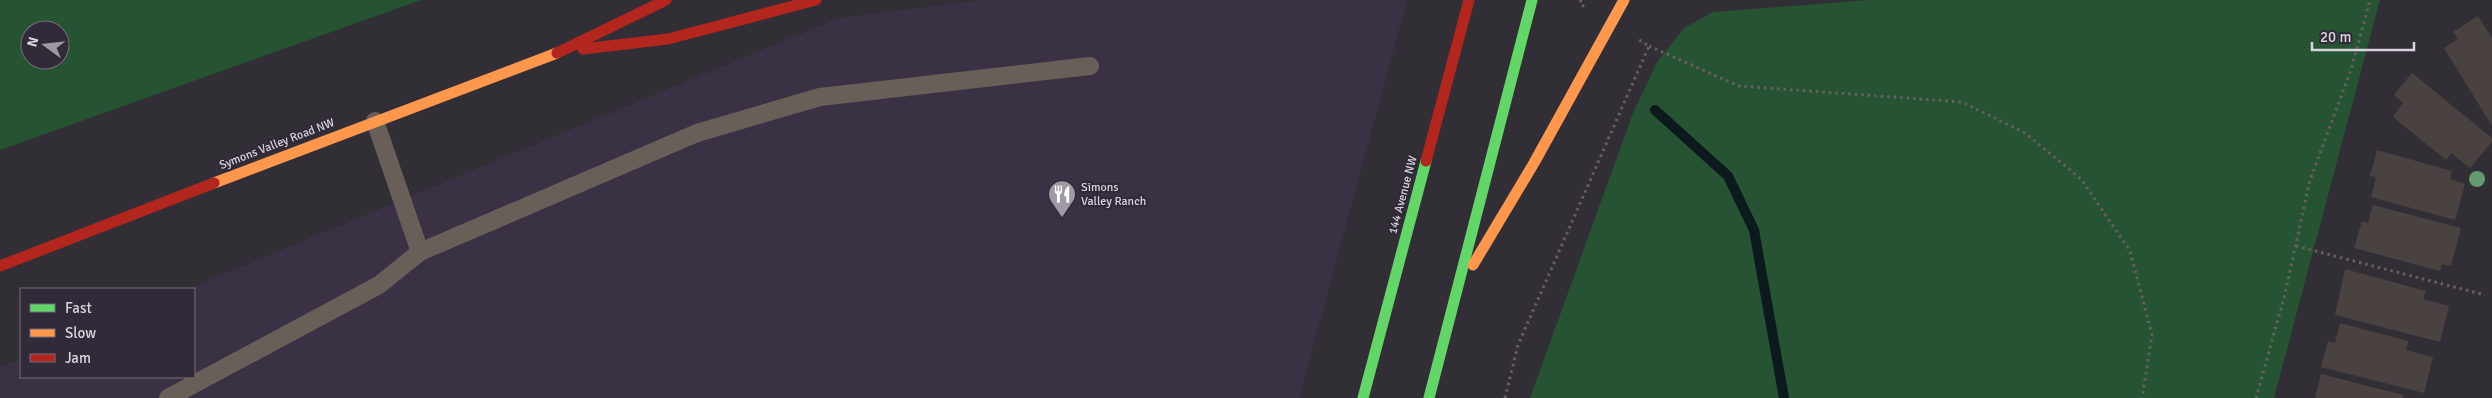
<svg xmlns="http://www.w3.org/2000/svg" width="2492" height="398" viewBox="0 0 2492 398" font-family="Signika,sans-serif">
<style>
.built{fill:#3b3145}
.green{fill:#265432;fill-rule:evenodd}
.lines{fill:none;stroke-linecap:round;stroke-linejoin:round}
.stream{stroke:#0c1a1e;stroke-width:10}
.building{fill:#4a4240}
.path{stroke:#67605e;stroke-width:3;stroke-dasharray:2.5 4;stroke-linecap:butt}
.lane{stroke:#685f59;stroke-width:18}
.fast{stroke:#63d668;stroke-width:11}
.slow{stroke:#ff974d;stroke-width:11}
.jam{stroke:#b3261e;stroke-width:11}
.tree{fill:#649a71}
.labels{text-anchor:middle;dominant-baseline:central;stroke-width:4.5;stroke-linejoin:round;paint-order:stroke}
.street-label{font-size:12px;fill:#d8d3dd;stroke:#312a39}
.poi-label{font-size:12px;fill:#d8d3dd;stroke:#312a39;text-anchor:start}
</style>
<rect width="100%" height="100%" fill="#312e36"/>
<!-- built -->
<path class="built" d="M982,0H1407L1299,398H0V367L21,359V377H194V289H188L839,18Z"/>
<!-- green -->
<path class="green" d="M0,0H421L0,150ZM30,30H60V60H30Z
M1870,0H2380L2274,398H1530L1633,113L1657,62L1684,28L1713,12Z"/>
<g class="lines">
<!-- stream -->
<path class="stream" d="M1655,110L1728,176L1754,230L1784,398"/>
</g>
<!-- building -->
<path class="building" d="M2478,16L2492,38V126L2444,48L2458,39L2453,32Z
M2412,73L2492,138V142L2470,168L2451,153L2446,160L2393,117L2403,103L2394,95Z
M2377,150L2452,171L2450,179L2465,184L2455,220L2371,197L2376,177L2370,176Z
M2373,205L2461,228L2451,266L2442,264L2440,271L2354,248L2362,221L2368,223Z
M2345,269L2426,291L2423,299L2449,306L2440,342L2335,315Z
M2340,323L2408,341L2406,350L2433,357L2424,393L2321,367L2328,341L2335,343Z
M2321,374L2403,395V398H2315Z"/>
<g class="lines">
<!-- path -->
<path class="path" d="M1581,0L1580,4L1585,7
M1649,46L1739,86L1962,102L2025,133L2081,179L2130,251L2152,335L2142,398
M2296,246L2485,295
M1505,398L1518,345L1649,46L1639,40
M2256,398L2284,298L2310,180L2351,70L2370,0"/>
<!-- lane -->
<path class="lane" d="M375,121L420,252L697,133L820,97L1090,66
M168,398L379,285L420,252"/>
<!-- fast -->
<path class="fast" d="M1363,398L1426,161
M1429,398L1532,0"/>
<!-- slow -->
<path class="slow" d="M214,183L557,53
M1473,265L1534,163L1624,0"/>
<!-- jam -->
<path class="jam" d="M583,49L668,39L816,0
M557,53L666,0
M1426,161L1469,0
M0,266L214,183"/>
</g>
<!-- trees -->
<circle class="tree" cx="2477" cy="179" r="8"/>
<!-- icons -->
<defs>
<g id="restaurant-pin" transform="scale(1.4375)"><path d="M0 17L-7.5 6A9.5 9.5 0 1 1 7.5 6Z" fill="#9e99a3" stroke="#312a39"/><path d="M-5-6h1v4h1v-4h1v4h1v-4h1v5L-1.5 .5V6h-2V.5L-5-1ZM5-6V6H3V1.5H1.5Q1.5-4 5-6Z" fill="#fff"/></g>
</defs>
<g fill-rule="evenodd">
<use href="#restaurant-pin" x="1062" y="194"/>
</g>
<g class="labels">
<!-- street labels -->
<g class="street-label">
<text transform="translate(277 144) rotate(-21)">Symons Valley Road NW</text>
<text transform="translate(1403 195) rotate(-75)">144 Avenue NW</text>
</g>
<!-- poi labels -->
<g class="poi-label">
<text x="1081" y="187">Simons<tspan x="1081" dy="14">Valley Ranch</tspan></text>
</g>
</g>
<!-- legend -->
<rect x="20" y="288" width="175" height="90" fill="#312a39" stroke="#746e7b"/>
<rect x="30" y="304" width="25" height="8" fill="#63d668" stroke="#746e7b"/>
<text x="65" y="313" font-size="15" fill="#d8d3dd">Fast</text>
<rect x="30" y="329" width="25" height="8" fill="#ff974d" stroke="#746e7b"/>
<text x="65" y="338" font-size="15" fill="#d8d3dd">Slow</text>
<rect x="30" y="354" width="25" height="8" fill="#b3261e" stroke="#746e7b"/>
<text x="65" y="363" font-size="15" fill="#d8d3dd">Jam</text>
<!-- north arrow -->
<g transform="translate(45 45) rotate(285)"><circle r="24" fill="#312a39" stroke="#746e7b"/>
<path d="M0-4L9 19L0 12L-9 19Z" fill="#9e99a3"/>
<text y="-8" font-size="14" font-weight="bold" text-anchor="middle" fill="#d8d3dd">N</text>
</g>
<!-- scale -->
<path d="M2312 42v8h102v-8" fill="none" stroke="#d8d3dd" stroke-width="2.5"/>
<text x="2320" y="42" font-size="15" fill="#d8d3dd" stroke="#312a39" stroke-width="4" paint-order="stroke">20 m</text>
</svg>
